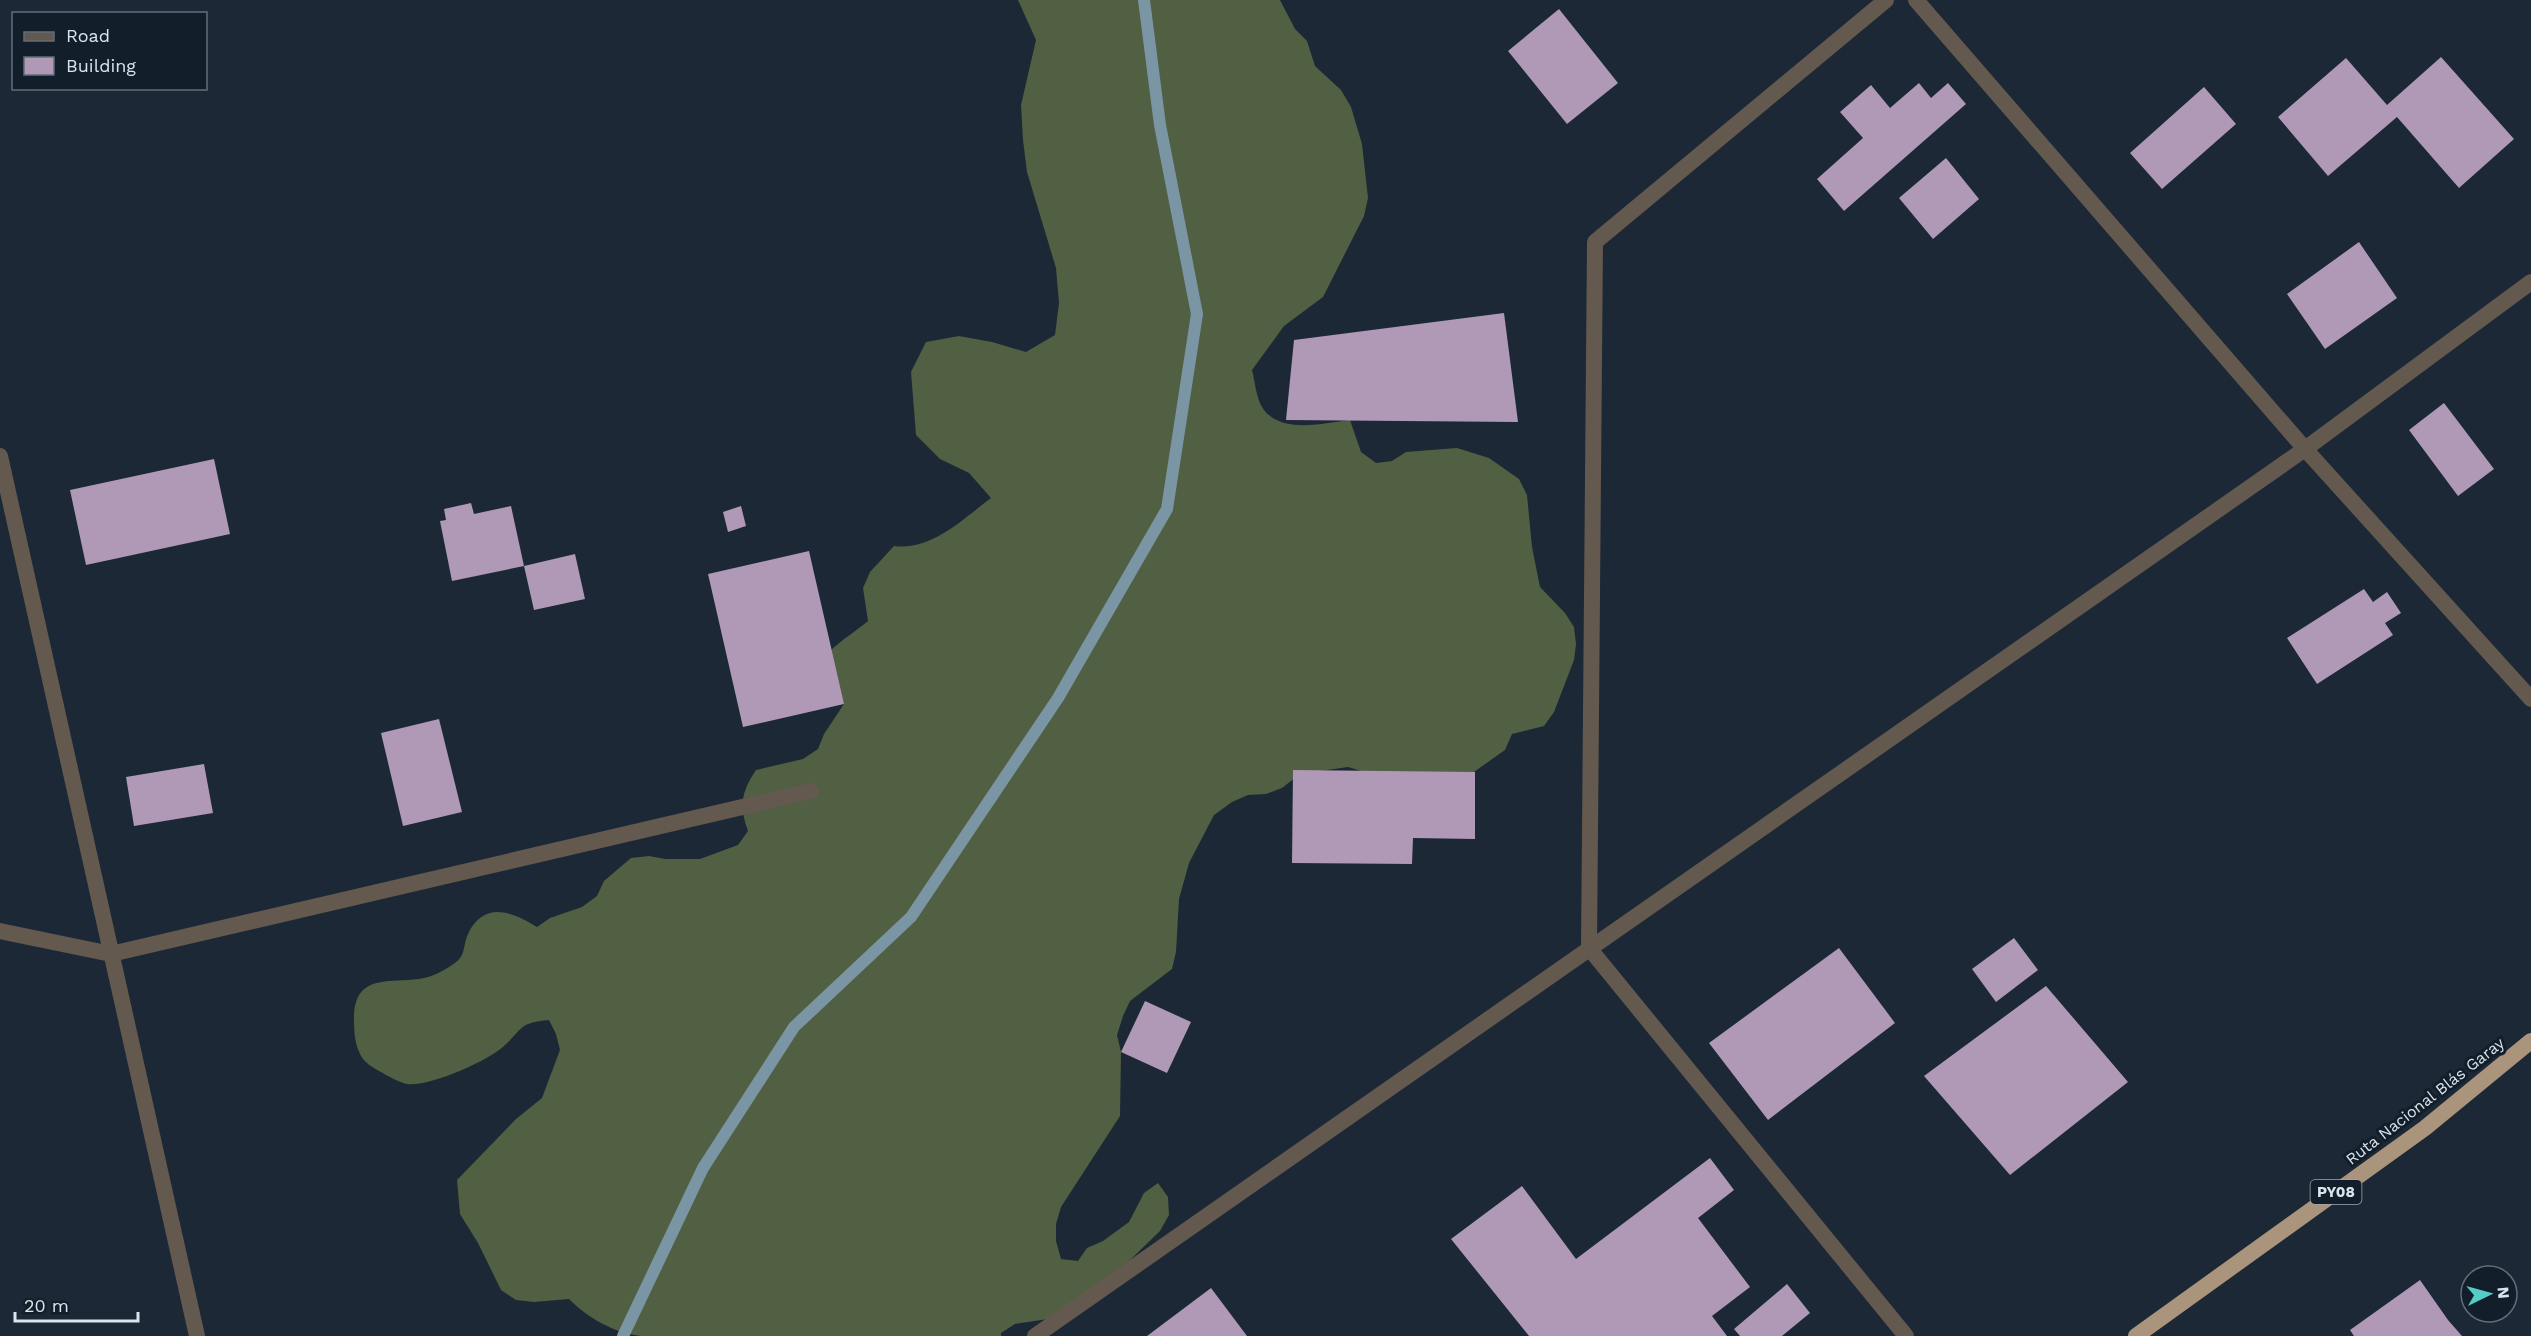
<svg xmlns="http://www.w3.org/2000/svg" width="2531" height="1336" viewBox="0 0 2531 1336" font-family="'Work Sans',sans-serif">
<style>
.forest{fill:#515f42}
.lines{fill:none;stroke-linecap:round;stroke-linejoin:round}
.stream{stroke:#7a96a4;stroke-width:12}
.building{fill:#af99b6}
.minor{stroke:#63594e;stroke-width:16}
.trunk{stroke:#aa947b;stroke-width:16}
.labels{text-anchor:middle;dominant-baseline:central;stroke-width:6;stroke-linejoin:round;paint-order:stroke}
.shield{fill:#121f2b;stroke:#9fa8b1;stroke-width:1.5}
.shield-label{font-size:15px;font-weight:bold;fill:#dbe3eb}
.street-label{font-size:16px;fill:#dbe3eb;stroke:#121f2b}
</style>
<rect width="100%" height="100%" fill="#1c2835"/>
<!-- forest -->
<path class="forest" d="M1018,0H1280L1295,29L1307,41L1315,66L1341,90L1351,107L1362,144L1368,198L1364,216L1323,297L1284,326L1252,370C1255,381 1256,397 1262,407C1279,435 1324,423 1350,420L1361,452L1376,463L1392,461L1406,452L1457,448L1489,458L1519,479L1527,495L1532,547L1540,587L1565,613L1574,627L1576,644L1574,660L1554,712L1544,726L1512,734L1505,750L1464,779L1381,777L1348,767L1313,772L1296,777L1282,788L1266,794L1248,795L1232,802L1214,815L1189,863L1179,899L1176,952L1172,969L1130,1001L1123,1016L1117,1035L1121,1052L1120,1116L1061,1207L1056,1224V1241L1061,1259L1078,1261L1087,1248L1103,1241L1129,1222L1144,1193L1158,1183L1168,1197L1169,1215L1160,1231L1096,1293L1048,1319L1015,1324L1001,1333V1336H641C614,1333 588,1318 569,1299L534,1302L516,1300L501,1290L478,1243L460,1214L457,1180L516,1119L542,1098L560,1050L556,1034L549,1020C518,1023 524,1028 504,1046C488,1061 429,1087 407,1084C401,1083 392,1078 386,1075C378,1070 366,1065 361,1056C354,1043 354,1030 354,1016C356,974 388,983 419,979C429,978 444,971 452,965C467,956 462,947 468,934C484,900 513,912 537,927L550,918L582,907L597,896L604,881L631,858L649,856L665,859H700L738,845L748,831C739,807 741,792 756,770L803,759L818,749L824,734L844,704L830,668L829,652C841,640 855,632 868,621L863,588L870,572L894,546C931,551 963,519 991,498L969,473L940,459L916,435L911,372L926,342L959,336L992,342L1026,352L1055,335L1059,303L1056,268L1027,172L1023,140L1021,105L1036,40Z"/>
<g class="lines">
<!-- stream -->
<path class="stream" d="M623,1336L703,1168L794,1027L911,917L1058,698L1167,509L1197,314L1160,125L1144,0"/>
</g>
<!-- building -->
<path class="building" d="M1559,9L1618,83L1567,124L1508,51Z
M2441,57L2514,139L2459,188L2397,117L2328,176L2278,117L2346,58L2387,105Z
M1919,83L1931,98L1948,83L1966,104L1844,211L1817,179L1863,138L1840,112L1871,85L1890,108Z
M2204,87L2236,124L2162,189L2130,153Z
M1946,158L1979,199L1933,239L1899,198Z
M2359,242L2397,298L2325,349L2287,294Z
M1504,313L1518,422L1286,420L1294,340Z
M2444,403L2494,469L2458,496L2409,430Z
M214,459L230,534L86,565L70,490Z
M471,503L474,514L511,506L524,566L452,581L440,521L446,520L444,509Z
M741,506L746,526L728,532L723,512Z
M809,551L844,704L743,727L708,574Z
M575,554L585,599L534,610L524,566Z
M2364,589L2373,602L2387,592L2401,613L2385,623L2393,635L2317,684L2287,638Z
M439,719L462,812L403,826L381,733Z
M204,764L213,813L134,826L126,777Z
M1293,770L1475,772V839L1413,838L1412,864L1292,863Z
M2014,938L2038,970L1996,1002L1972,969Z
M1839,948L1895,1023L1768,1120L1709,1043Z
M2046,986L2128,1082L2010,1175L1924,1076Z
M1145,1001L1191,1022L1167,1073L1121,1052Z
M1710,1158L1734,1190L1698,1218L1750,1287L1712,1316L1727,1336H1529L1451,1239L1522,1186L1576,1259Z
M2420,1280L2448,1320L2462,1336H2354L2350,1330Z
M1787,1284L1810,1313L1782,1336H1740L1734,1329Z
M1211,1288L1247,1336H1147Z"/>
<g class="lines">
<!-- minor -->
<path class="minor" d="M1886,0L1595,242L1589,948L1906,1336
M1916,0L2305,449L2531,699
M0,456L197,1336
M0,931L111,954L811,791
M1035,1336L2305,449L2531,282"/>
<!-- trunk -->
<path class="trunk" d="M2136,1336L2425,1128L2531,1041"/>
</g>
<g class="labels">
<!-- shield labels -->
<rect class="shield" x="2310.5" y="1180" width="51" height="24" rx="4.5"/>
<g class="shield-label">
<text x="2336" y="1192">PY08</text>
</g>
<!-- street labels -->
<g class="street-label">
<text transform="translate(2425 1101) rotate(-38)">Ruta Nacional Blás Garay</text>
</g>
</g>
<!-- legend -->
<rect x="12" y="12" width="195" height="78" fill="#121f2b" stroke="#626d78" stroke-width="1.5"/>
<rect x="24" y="32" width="30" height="9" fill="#63594e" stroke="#626d78" stroke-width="1.5"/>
<text x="66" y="42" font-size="18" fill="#dbe3eb">Road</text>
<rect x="24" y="57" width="30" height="18" fill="#af99b6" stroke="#626d78" stroke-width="1.5"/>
<text x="66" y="72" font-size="18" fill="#dbe3eb">Building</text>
<!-- north arrow -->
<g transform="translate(2489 1294) rotate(85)"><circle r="28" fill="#121f2b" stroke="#626d78" stroke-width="1.5"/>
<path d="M0-4.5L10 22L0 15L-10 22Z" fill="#55cdc6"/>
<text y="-9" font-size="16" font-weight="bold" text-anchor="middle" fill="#dbe3eb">N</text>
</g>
<!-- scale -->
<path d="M15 1312v9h123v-9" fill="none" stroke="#dbe3eb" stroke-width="3"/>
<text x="24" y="1312" font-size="18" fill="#dbe3eb" stroke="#121f2b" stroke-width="4.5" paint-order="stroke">20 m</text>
</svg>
